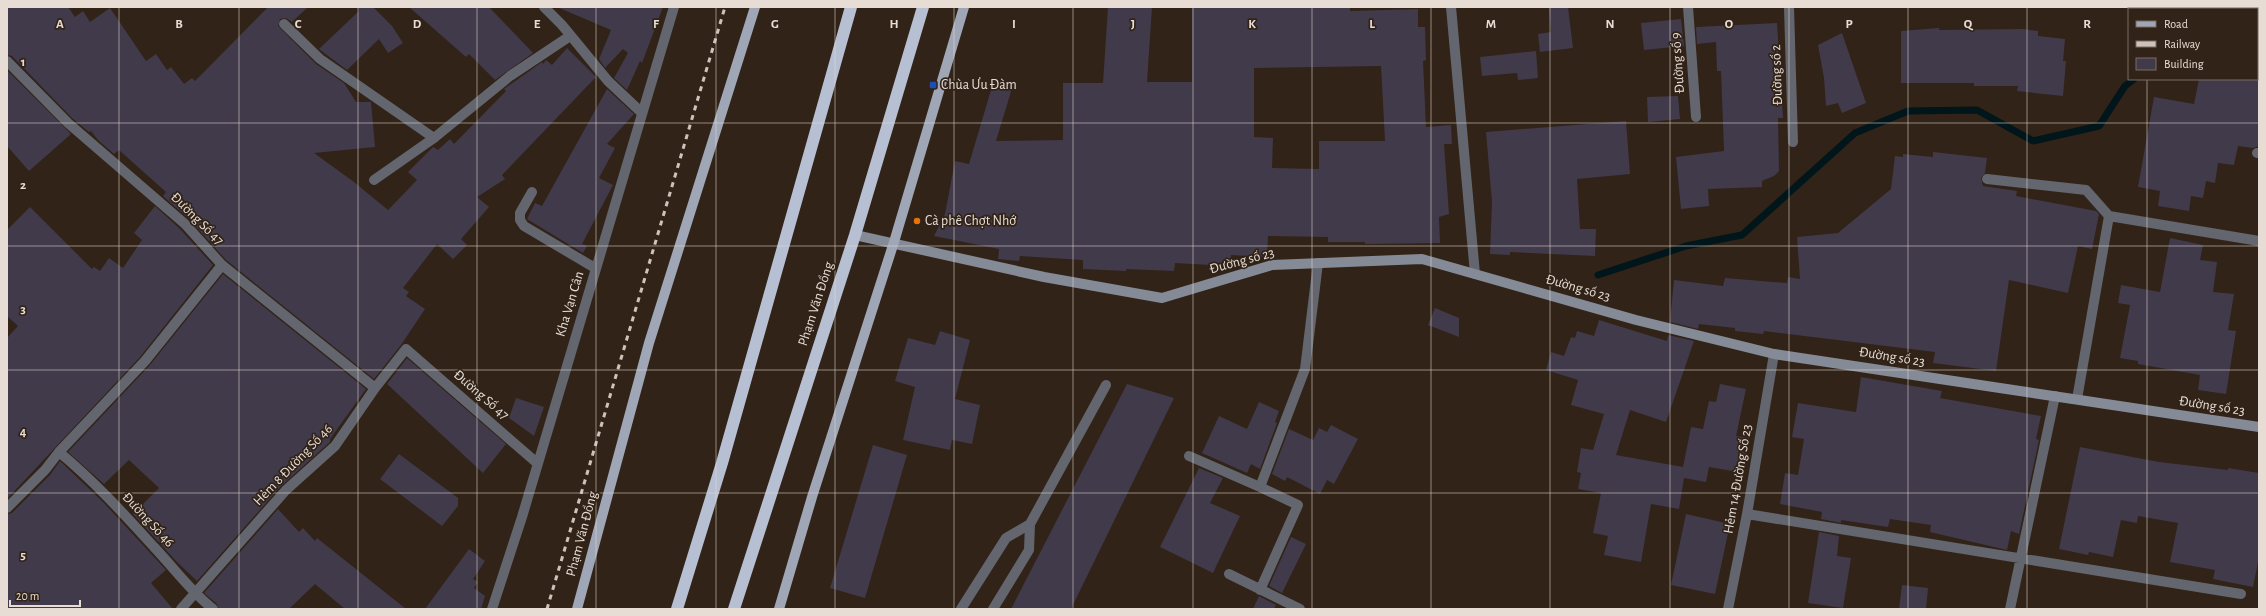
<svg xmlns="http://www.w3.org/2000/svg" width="2266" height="616" viewBox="0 0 2266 616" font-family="'Alegreya Sans',sans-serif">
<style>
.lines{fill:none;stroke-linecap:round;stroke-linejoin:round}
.stream{stroke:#00161b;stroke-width:7}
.building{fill:#403a4b;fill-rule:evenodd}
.lane{stroke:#63666e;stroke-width:10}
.street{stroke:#63666e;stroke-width:10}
.secondary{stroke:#858a97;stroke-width:10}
.primary{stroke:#9fa6b6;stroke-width:10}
.highway{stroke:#b7bfd3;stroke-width:12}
.rail{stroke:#cec3bb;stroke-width:3;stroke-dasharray:5 5;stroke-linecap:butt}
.grid{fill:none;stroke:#e7ddd5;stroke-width:1;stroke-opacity:0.55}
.transit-dot{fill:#1a4fb4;stroke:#312317;stroke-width:1.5}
.food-dot{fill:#e8710a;stroke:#312317;stroke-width:1.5}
.labels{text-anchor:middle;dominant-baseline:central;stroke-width:3.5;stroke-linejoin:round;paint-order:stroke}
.street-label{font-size:14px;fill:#e7ddd5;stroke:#312317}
.poi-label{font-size:14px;fill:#e7ddd5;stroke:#312317;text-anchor:start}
.grid-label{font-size:13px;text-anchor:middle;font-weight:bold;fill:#e7ddd5;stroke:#312317;stroke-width:3.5;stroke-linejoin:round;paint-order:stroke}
</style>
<rect width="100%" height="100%" fill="#312317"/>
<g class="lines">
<!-- stream -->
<path class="stream" d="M2255,9L2259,7
M1598,275L1686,246L1742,235L1855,133L1908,111L1977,110L2033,141L2099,126L2125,86L2134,79"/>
</g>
<!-- building -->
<path class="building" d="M7,7H68L75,17L83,11L90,22L110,8L146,61L156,54L167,70L171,67L184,84L192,78L195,81L268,7H308L292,22L286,18L280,19L278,26L316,64L344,83L356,102H371L375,147L314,153L354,182L388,210L417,180L408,172L433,147L438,150L450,139L454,144L506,91L504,89L542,62L543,64L546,60L552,65L567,48L596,77L502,175L505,179L477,197L489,207L461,239L467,245L453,259L437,244L403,288L409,292L406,296L425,309L401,345L374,379L226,260L190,220L163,196L166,192L119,150L114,154L98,140L91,131L89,132L72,118L12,56L7,55Z
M357,7H373L392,26L403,43L388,53L379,39L347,70L319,49L359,11Z
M409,7H489L533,53L495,80L469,54L466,57Z
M557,7H663L642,63L640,61L627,90L614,78L628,53L623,49L605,68L599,59L611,30Z
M1108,7H1152L1147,82H1192V7H1350V11L1418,9V27H1425L1426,60L1423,61L1426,127L1451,125L1452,144H1444L1449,214L1439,217L1440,243L1365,244V242H1328V237L1268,236L1267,257L1231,255L1230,269L1209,268L1210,265L1175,263L1174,271L1126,269V271L1083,269V260L1020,256L1019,261L998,259L999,249L934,236L945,214L955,161L969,164L994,80L1013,85L996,141L1063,140V83H1103ZM1381,66L1385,141H1319V169L1272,168L1273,138L1254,137V68Z
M1549,7H1568L1573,48L1540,52L1538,34L1551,32Z
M1681,19L1684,46L1644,50L1641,23Z
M1777,23L1783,118H1778L1779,171L1774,176L1762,181V187L1708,189L1709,206L1681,209L1676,157L1724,151L1721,71H1717L1716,42L1697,44L1696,27Z
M1939,28V30L2023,29L2038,31V36L2065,39L2063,61H2066L2063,96L2017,91L2018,86H1974V83H1901V31Z
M1842,33L1866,103L1842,113L1838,103L1826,106L1824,78L1818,45Z
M1536,51L1538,78L1518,80L1517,73L1482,76L1480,57Z
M7,70L71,134L29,171L7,146Z
M2199,79H2259V146L2253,148L2238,146L2234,165L2218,163L2215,183L2206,181L2203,198L2191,196L2189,211L2158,206L2160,191L2138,187L2154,97L2194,104Z
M607,89L634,114L607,144L615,148L599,178L613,185L582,244L587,246L583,253L527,219L535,203L542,206Z
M1678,96L1680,119L1648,122L1647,97Z
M1626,121L1630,174L1577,179L1580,229H1596L1595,256L1510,252V255L1490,254L1492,202L1486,132Z
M1933,152L1987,158L1985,173L1981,178L1983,186L2017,191L2016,196L2096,211L2099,214L2092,249L2078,246L2068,293L2009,280L1996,371L1933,363L1935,352L1764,331L1763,334L1735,331V328L1699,324L1698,329L1670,322L1674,280L1723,286L1725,278L1787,283L1788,277L1800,279L1797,237L1838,233L1891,189L1895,156L1903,157V154L1933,157Z
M155,206L180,229L213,265L140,357L7,499V338L18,326L7,316V230L30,207L92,269L94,267L100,271L109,258L123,268L142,240L134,233Z
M2170,238L2203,245L2200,260L2217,262L2213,292L2234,294L2228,330L2236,331L2226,394L2198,390L2200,375L2138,364V361L2120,358L2130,305L2118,303L2121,285L2160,292Z
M223,274L366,389L330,439V442L281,486L197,581L176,561L133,514L159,488L129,460L104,484L68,452L150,365Z
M1435,308L1459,318V337L1428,325Z
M1599,320L1667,341L1668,335L1694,341L1666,422L1630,410L1616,455L1683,467L1691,427L1703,429L1709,401L1716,402L1720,384L1746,389L1736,436L1749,438L1745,459H1741L1738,472L1709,467L1706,482L1684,478L1679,509L1651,504L1641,562L1604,555L1608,536L1593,533L1601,493L1578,489L1581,473L1577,472L1581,448L1593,450L1604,414L1571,405L1578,380L1546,370L1551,352L1564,356L1571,337L1575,338L1577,331L1594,336Z
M940,331L970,340L955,399L980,405L972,444L952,440L950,450L903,440L915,387L895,381L908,338L935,345Z
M407,358L506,444L483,473L387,384Z
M1861,377L1942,391L1940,398L2041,416L2036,439L2039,440L2019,534L2011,531L2007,550L1930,532L1931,525L1890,519L1888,527L1841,520V523L1821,519L1822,512L1780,504L1785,473L1798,475L1804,439L1792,437L1798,403L1856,412Z
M1127,384L1174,398L1071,609H1011Z
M516,398L544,407L534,436L509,418Z
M1259,402L1279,411L1275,422L1277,423L1260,469L1251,464L1247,473L1202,453L1219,416L1247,429Z
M1331,425L1358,439L1334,484L1327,480L1320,494L1287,477L1285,481L1272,474L1289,429L1313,440L1319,428L1327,432Z
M873,445L907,455L865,598L830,588Z
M2080,447L2159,462L2228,470V468L2259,473V557L2253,587L2213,579L2215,570L2170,562L2178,523L2138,516L2137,523L2121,520L2113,557L2089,552L2088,555L2059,549Z
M399,454L458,498V506L442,526L380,479Z
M60,461L104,503L166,570L151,583L173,609H7V514L12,513L50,475Z
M1199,468L1223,478L1210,503L1240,516L1213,573L1160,547Z
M278,509L299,532L303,528L315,541L317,538L406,609H345L315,584L289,609H219L217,604L204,593Z
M1686,514L1730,524L1715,594L1671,585Z
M1819,532L1839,536L1837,556L1851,558L1843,608L1808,603Z
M1291,537L1306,544L1282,593L1269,586Z
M469,549L485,561L473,579L478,582L474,588L485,596L481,609H425Z
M1902,585L1928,588L1926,609H1899Z
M1259,596L1276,605L1274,609H1253Z"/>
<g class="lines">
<!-- lane -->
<path class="lane" d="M544,7L562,25L608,81L642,113
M7,61L68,123L185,224L222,265L375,388
M374,180L434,138
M532,192L520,213V220L524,226L595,268
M59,452C94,481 124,514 154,547C174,568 190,591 213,609
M7,508L45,470L59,452L145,361L222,265
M181,609L286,490L335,446L375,388L406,349L537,463"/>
<!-- street -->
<path class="street" d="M1451,7L1475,274
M1688,7L1696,117
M1789,7L1793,142
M284,24L320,59L434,138L510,76L570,36
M2257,153H2259
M1987,179L2086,190L2109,216L2259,241
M2077,399L2109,216
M1189,456L1260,487L1298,505L1260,590
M1260,487L1305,369L1318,263
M1747,514L2241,594
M1229,574L1300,609
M492,609L522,517L674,7
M961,609L1006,538L1030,524L1106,385
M993,609L1029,550L1030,524
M1728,609L1747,514L1774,354
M2010,609L2055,396"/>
<!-- secondary -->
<path class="secondary" d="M855,235L1044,277L1162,298L1272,265L1422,259L1636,320L1774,354L2259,427"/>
<!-- primary -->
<path class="primary" d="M577,609L649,343L755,7
M779,609L812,497L894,242L964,7"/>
<!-- highway -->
<path class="highway" d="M677,609L722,463L851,7
M734,609L855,235L923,7"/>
<!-- rail -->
<path class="rail" d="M547,609L725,7"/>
</g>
<!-- grid -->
<path class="grid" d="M119,7V609M239,7V609M358,7V609M477,7V609M596,7V609M716,7V609M835,7V609M954,7V609M1073,7V609M1193,7V609M1312,7V609M1431,7V609M1550,7V609M1670,7V609M1789,7V609M1908,7V609M2027,7V609M2147,7V9M2147,79V609M7,123H2259M7,246H2259M7,370H2259M7,493H2259"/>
<!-- markers -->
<rect class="transit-dot" x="929" y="81" width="8" height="8" rx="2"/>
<circle class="food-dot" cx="917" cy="221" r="4"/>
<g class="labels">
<!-- street labels -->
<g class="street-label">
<text transform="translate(1678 63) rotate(-94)">Đường số 9</text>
<text transform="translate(1777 75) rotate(-92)">Đường số 2</text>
<text transform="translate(197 219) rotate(45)">Đường Số 47</text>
<text transform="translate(1242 261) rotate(-15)">Đường số 23</text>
<text transform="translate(1578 288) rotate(16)">Đường số 23</text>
<text transform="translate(570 304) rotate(-73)">Kha Vạn Cân</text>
<text transform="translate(816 304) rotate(-72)">Phạm Văn Đồng</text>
<text transform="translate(1892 357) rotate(9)">Đường số 23</text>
<text transform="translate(481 395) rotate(41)">Đường Số 47</text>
<text transform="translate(2212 406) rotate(9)">Đường số 23</text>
<text transform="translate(293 465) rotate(-46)">Hẻm 8 Đường Số 46</text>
<text transform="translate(1738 479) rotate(-80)">Hẻm 14 Đường Số 23</text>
<text transform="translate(148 520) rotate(47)">Đường Số 46</text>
<text transform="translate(582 534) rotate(-75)">Phạm Văn Đồng</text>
</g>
<!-- poi labels -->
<g class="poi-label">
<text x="941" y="85">Chùa Ưu Đàm</text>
<text x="925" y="221">Cà phê Chợt Nhớ</text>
</g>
</g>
<g class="grid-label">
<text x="60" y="28">A</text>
<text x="179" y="28">B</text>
<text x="298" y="28">C</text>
<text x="417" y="28">D</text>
<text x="537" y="28">E</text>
<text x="656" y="28">F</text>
<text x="775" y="28">G</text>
<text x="894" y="28">H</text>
<text x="1014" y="28">I</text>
<text x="1133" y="28">J</text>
<text x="1252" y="28">K</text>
<text x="1372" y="28">L</text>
<text x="1491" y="28">M</text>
<text x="1610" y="28">N</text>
<text x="1729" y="28">O</text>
<text x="1849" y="28">P</text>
<text x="1968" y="28">Q</text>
<text x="2087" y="28">R</text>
<text x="23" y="66">1</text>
<text x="23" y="189">2</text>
<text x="23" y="313">3</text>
<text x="23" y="436">4</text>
<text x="23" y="559">5</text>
</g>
<!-- border -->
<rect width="2266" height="616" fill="none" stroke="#e7ddd5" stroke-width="16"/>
<!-- legend -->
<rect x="2128" y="8" width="130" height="72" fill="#312317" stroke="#7a6d63"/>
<rect x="2136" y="21" width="20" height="6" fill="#9fa6b6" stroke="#7a6d63"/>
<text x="2164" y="28" font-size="12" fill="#e7ddd5">Road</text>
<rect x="2136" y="41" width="20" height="6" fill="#cec3bb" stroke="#7a6d63"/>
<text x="2164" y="48" font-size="12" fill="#e7ddd5">Railway</text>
<rect x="2136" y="58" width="20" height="12" fill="#403a4b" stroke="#7a6d63"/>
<text x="2164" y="68" font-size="12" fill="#e7ddd5">Building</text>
<!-- scale -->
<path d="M10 600v6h70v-6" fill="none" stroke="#e7ddd5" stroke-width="2"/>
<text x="16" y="600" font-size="12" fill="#e7ddd5" stroke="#312317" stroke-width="3" paint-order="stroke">20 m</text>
</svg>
